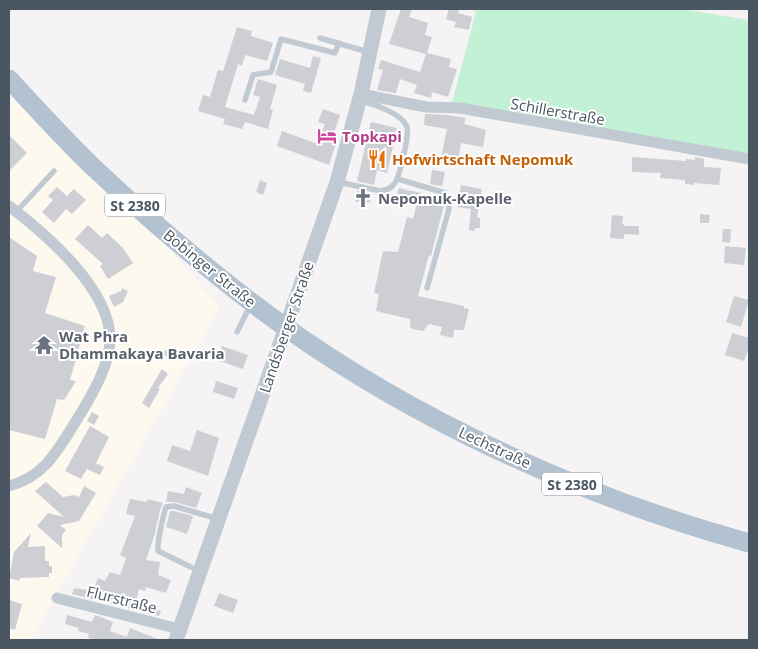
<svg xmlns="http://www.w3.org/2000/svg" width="758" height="649" viewBox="0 0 758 649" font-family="'Open Sans',sans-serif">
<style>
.commercial{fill:#fdf9ef}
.green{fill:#c3f1d5}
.building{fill:#cdcfd5}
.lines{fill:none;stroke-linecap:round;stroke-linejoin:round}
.service{stroke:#c1cad2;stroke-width:5.5}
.minor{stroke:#c1cad2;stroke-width:11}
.tertiary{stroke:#c1cad2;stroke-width:15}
.primary{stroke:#b3c2d1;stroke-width:19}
.labels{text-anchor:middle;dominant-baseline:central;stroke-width:4;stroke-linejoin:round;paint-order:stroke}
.shield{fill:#fff;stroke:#808990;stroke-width:1}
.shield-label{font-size:14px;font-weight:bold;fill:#4a5661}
.street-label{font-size:15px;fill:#4a5661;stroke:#fff}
.hotel-label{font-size:15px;font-weight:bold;fill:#b23c85;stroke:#fff;text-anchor:start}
.food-label{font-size:15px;font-weight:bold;fill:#c56008;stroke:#fff;text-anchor:start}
.worship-label{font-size:15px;font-weight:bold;fill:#5b616d;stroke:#fff;text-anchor:start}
</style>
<rect width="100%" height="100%" fill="#f5f3f3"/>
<!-- commercial -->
<path class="commercial" d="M9,88L159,237L220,307L30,640H9Z"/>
<!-- green -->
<path class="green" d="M467,9H682L749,20V157L452,103L476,11Z"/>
<!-- building -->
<path class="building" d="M401,9H412L409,17L428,23L425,35L432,37L427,53L451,59L449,67L457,69L448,97L432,92L431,98L414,93L417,85L400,79L396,93L377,90L383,70L378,69L381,60L420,72L426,54L389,44Z
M449,9H459L458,13L472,17L469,30L454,27L456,22L446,19Z
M237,27L252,31L251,36L273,43L267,61L245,55L242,66L238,64L225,107L254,115L260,97L253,95L258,79L277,85L270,109L273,110L268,129L245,122L242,129L223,124L225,119L198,111L203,95L210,97L218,70L223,71Z
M313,56L321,58L311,93L303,91L305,84L275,75L280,59L310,68Z
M323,109L340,115L333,136L338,138L329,165L277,146L282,131L318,144L325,124L318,122Z
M425,114L448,115L466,118L464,124L486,130L483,147L461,143L457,166L440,163L447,129L424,125Z
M371,122L397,128L387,173L377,170L374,185L357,181Z
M9,135L27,153L9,171Z
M632,157L686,161V159L695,160V157L704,159V167L721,168L719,185L694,183V185L685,184V180L660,178L661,173L632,172Z
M432,170L445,172L442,186L430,184Z
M260,180L267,183L263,195L256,192Z
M461,185L482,189L477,217L480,218V228H475V231L469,230L471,209L457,207Z
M57,187L67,196L74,189L86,200L72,214L66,209L54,223L42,212L53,200L48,196Z
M399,188L421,193L420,199L444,205L431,256L429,255L418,296L464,306V308L469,309L464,330H454L453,338L440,335L442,327L429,324L423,331L413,329L410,327V319L376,311L379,294L374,293L383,251L398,252L407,217L413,219L417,203L396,197Z
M357,191L369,193L371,199L370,202L366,203L355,201Z
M700,214L710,215L709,223H700Z
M612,215L623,216L622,224H624V226H639V235L624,234V239L610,238Z
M88,225L102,238L107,233L123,248L133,263L108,279L100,266L103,264L75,239Z
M723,229H731L730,243L722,242Z
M9,237L37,256L33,271L56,277L45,313L85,326L70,380L76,381L64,400L57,399L45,439L9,430Z
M725,246L746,248L744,265L724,263Z
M122,288L128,291L123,302L114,307L109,296L121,291Z
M734,296L749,300L741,327L726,322Z
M732,333L749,338V350H748L744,361L725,355Z
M222,346L248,355L243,369L217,360Z
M168,347L178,354L174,361L163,354Z
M162,369L168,374L158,388L160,389L149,408L142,403Z
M216,381L238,388L234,399L213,392Z
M92,412L99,416L94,425L87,421Z
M90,426L109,437L96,463L104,467L100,475L87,469L81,479L65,471Z
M197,430L219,438L208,476L167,461L172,445L190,451Z
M46,482L63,497L74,495L79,497L84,486L96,493L79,521L60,525L66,530L62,535V548L37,526L48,513L64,517L35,491Z
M186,487L202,493L196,508L175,502H166L168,491L184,494Z
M130,499L147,502V499L163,503L160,510L154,537L146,560L160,562L158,575L171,580L166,593L146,587L145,591L139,589L135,605L161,611L159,616L72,594L74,588L93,591L98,578L105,581L110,572L120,575L126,558L120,555L135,516L126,514Z
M170,511H174L193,516L187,534L166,527Z
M31,533L28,547L45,546V561H49V566H52V573H49V577L20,578L19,581L9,578L14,552Z
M219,593L238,600L233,613L214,606Z
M9,600L22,604L15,630L9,628Z
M67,615L92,622L95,615L113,622L110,631L127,637L130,628L160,640H98L88,638L89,634L78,631L79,628L65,624Z"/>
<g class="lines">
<!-- service -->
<path class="service" d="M320,38L368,52
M245,100L253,75L271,72L281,39L335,53L339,43
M398,179L445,193L449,202V209L427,288
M338,182L381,191C386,190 391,189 394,184C400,177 409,136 407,127C403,114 372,103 360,101
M16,212L54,171
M237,332L251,304
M199,571L158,551C157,543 163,516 166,507L174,506L218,519"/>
<!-- minor -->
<path class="minor" d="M361,94L426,107L460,108L749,159
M9,206C46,234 110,289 110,339C110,367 88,402 73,426C56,453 43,477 9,486
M57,598L179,629"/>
<!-- tertiary -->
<path class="tertiary" d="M176,640L337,182L361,94L379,9"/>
<!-- primary -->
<path class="primary" d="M9,79C36,108 63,138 92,166C134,206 178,244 223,280C375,403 562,491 749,543"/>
</g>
<!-- icons -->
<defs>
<g id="hotel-bare" transform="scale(1.5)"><path d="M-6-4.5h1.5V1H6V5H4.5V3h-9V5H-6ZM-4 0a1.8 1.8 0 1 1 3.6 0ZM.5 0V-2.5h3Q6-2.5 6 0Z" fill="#d1479c" stroke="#fff" stroke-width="2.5" paint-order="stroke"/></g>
<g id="restaurant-bare" transform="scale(1.5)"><path d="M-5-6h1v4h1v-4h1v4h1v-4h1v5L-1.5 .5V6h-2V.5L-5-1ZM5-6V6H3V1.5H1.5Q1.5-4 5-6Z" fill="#e8710a" stroke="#fff" stroke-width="2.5" paint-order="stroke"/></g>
<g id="church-bare" transform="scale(1.5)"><path d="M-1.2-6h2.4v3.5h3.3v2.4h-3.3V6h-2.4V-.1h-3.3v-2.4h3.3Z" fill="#6b7280" stroke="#fff" stroke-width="2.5" paint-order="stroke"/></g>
<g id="temple-bare" transform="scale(1.5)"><path d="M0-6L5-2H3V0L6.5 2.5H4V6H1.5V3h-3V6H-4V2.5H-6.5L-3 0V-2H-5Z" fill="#6b7280" stroke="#fff" stroke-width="2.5" paint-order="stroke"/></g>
</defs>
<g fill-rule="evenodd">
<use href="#hotel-bare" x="327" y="136"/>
<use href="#restaurant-bare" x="377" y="159"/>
<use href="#church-bare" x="363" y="198"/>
<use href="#temple-bare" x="44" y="345"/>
</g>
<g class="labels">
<!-- shield labels -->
<g class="shield">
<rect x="105" y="193.5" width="60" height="23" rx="4"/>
<rect x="542" y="472.5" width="60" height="23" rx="4"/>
</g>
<g class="shield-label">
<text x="135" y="205">St 2380</text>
<text x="572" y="484">St 2380</text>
</g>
<!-- street labels -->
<g class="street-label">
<text transform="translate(558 111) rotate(10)">Schillerstraße</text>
<text transform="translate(210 268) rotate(39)">Bobinger Straße</text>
<text transform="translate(286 327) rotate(-71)">Landsberger Straße</text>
<text transform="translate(495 447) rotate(25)">Lechstraße</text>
<text transform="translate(122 599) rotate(14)">Flurstraße</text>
</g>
<!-- hotel labels -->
<g class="hotel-label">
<text x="342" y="136">Topkapi</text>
</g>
<!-- food labels -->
<g class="food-label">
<text x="392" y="159">Hofwirtschaft Nepomuk</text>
</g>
<!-- worship labels -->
<g class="worship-label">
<text x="378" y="198">Nepomuk-Kapelle</text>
<text x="59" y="336">Wat Phra<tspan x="59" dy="17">Dhammakaya Bavaria</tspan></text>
</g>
</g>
<!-- border -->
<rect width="758" height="649" fill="none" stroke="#4a5661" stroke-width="20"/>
</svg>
